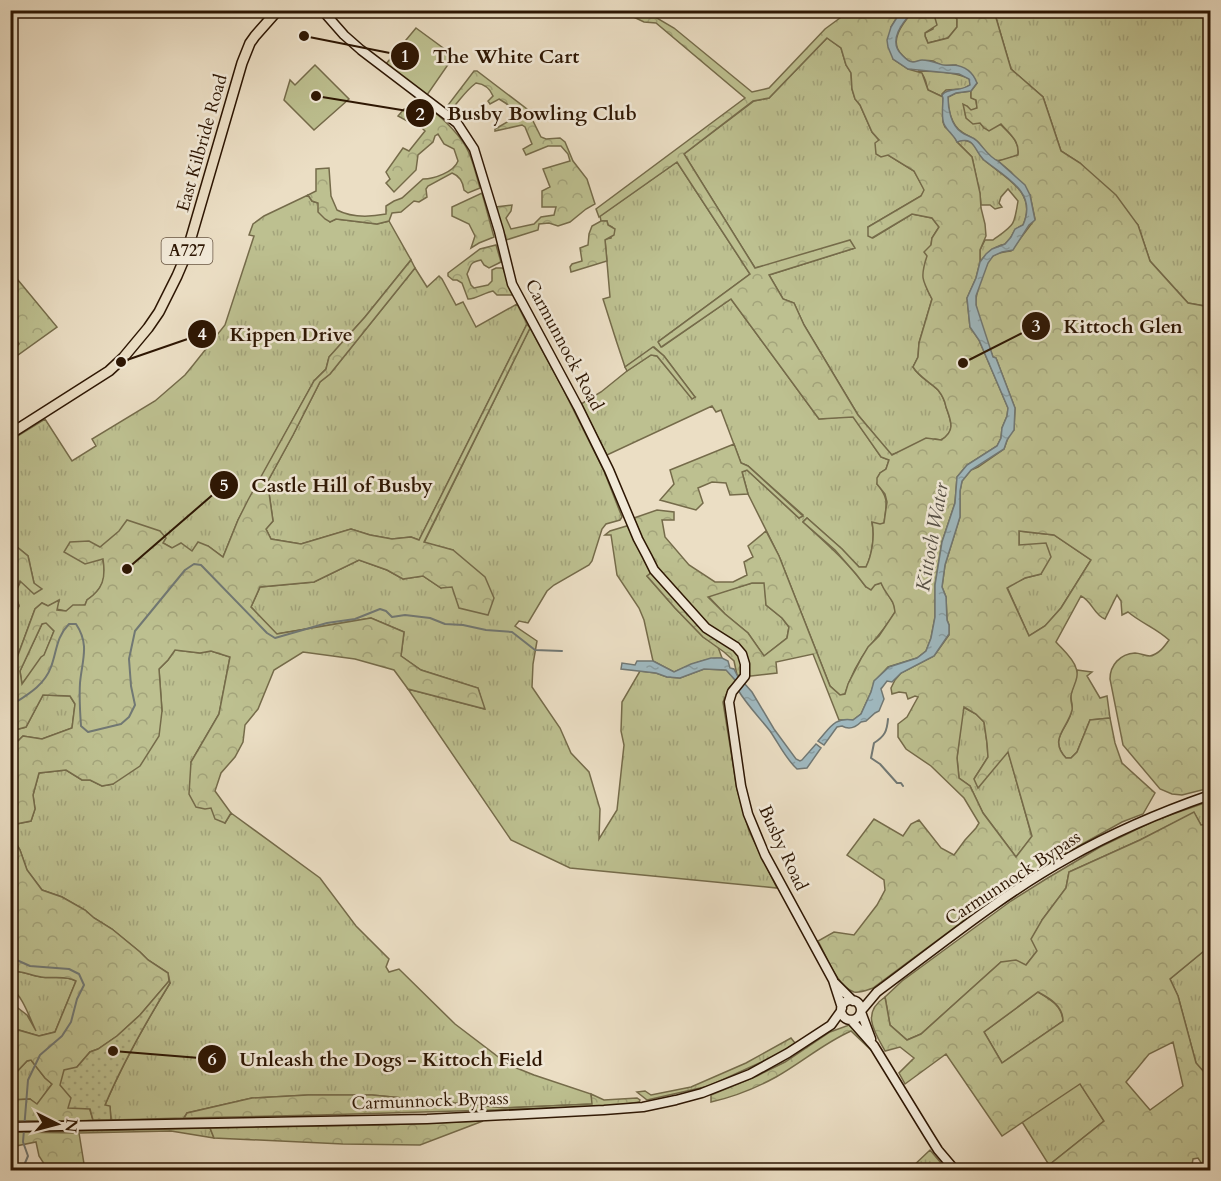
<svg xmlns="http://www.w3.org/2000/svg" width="1221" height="1181" viewBox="0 0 1221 1181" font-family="Cardo,serif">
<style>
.grass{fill:url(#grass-tufts);stroke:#756b4a;stroke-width:1.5}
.forest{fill:url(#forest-crowns);stroke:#756b4a;stroke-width:1.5;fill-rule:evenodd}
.park{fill:url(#park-dots);stroke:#756b4a;stroke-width:1.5}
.pitch{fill:#bdc090;stroke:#756b4a;stroke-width:1.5}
.water{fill:url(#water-ripples);stroke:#717874;stroke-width:1.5}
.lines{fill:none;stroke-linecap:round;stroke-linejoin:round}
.stream{stroke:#717874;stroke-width:2}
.secondary-casing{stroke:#2d1603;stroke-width:11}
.primary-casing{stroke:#2d1603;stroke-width:12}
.secondary{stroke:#f2ead9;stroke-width:8}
.primary{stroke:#ebdec4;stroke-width:9}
.labels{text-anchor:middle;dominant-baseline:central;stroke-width:5;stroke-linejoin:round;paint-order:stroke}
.shield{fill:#f2ead9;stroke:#685643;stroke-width:1.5}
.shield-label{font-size:16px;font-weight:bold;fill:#2d1603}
.street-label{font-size:18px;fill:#2d1603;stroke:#f2ead9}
.water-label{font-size:20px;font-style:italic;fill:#554f45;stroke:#f2ead9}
.leader{fill:none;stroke:#2d1603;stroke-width:2}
.callout-dot{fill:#2d1603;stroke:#f2ead9;stroke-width:2}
.mark-label{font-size:18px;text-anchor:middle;font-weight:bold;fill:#fff}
.callout-label{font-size:20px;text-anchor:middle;font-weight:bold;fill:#2d1603;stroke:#f2ead9;stroke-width:5;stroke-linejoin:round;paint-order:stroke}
</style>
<defs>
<pattern id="grass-tufts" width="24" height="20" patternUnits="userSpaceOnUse" patternTransform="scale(1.5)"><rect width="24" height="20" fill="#bdc090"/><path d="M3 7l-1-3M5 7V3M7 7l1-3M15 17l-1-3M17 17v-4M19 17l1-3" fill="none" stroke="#a3a47b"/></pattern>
<pattern id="forest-crowns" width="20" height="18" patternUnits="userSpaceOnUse" patternTransform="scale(1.5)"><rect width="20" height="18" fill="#bdc090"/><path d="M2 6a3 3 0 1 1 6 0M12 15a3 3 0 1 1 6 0" fill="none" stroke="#a3a47b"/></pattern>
<pattern id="park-dots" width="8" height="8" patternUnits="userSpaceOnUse" patternTransform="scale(1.5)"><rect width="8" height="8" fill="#bdc090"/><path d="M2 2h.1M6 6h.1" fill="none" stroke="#a3a47b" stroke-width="1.8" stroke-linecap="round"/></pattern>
<pattern id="water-ripples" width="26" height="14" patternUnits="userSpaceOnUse" patternTransform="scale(1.5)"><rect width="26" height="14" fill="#9fb9c0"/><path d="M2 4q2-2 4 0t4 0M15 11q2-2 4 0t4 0" fill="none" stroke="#899ea3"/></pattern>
</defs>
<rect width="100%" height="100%" fill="#ebdec4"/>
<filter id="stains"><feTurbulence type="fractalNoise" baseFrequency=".00333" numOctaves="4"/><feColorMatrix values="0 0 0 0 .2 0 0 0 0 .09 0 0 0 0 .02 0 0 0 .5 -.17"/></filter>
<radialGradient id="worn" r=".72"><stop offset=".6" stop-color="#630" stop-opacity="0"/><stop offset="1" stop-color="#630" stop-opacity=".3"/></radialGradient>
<!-- grass -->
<path class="grass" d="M933,11H950L957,19V27L948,38L928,43L925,36V33L933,29L935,14Z
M994,11H1210V307L1188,303L1150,261L1138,225L1080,163L1061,151L1043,97L1011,69Z
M827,38L841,48L846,65L851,72L852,89L855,99L860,105L872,132L879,140L888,155L914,171L925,190L921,196L868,227L873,238L912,214L932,218L939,227L932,238L931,245L927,256V289L932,299L919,343L918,357L913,367C919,377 930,382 938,390C942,395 945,401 946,407C951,422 956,431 941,440L935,439L891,455L858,415L804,325L794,303L783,299L769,275L855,248L755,268L684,154L754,101L769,98Z
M918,71C934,71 956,72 970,79V85L963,89L946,90L942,94L943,97L928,90C926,83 925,74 918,71Z
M971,91V97L976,100L977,108L971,111L967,106L984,128L1000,124C1009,133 1020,141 1018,155C1012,157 1001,162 995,160C988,157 983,147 978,142C973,137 967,136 962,132C951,125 948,109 948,97L956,93Z
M961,140C978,141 974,150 984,160C1005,178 1038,192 1023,225C1010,231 1016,233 1007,242C1002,247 1005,243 999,246C990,249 985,255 980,262V250L985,240H993C1014,225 1014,227 1018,201L1008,189L1001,197L999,203L1002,207L995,209L990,205H981L980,194L972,157L957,142Z
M677,162L750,274L659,341L662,347L731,299L819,419L853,416L881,457L889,460L886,469L880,473L877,484C890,499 886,505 884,523L880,525L872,523C875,536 872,555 866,567H859L842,549L807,518L803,522C826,543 848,562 866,587L881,583L894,604L895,612C887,626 879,634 869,647C859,660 850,678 845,694L840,695L830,686L779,556L748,494L742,472L747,470L799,518L803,515L748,466L741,463L721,410L716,412L712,406L607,455L581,404L601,392L627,371L651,355L657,356L692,398L695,397L664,356L654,347L625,367L616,340L603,299L610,297L605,239L611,238L612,227L608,225L607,221H601L600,216Z
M308,195L312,201L318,203L330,222L336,219L377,224L389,221L411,260L365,317L329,357L326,369L314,381L238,520L223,557L208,546L192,551L172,548L163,543L120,531L100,548C106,570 109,586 87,600L85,605L66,611L56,609L59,601L48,606L42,603L35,609L11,674V623L19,606L15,593L21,581L34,583L28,556L11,542V440L45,419L72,461L96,446L92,439L155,401L185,375L194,364L225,325L254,236L249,235L253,224L264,216Z
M415,268L427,287L439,276L442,279L456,305L463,302L476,327L517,304L527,324L419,540L411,537L392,539L370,535L351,529L301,544L271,539L266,529L273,521L269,493L263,490L293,435L320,382L330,374Z
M530,328L563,389L604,471L622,517L620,520L606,524L602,529L592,561L589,565L554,585L547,591L528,623L519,621L515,626L537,641L533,664L532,687L560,728L571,753L589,772L600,809L599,839L617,810L624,745L621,731L622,702L640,671L656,673L667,677L680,678L704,669L727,670L736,681L729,688L723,702L737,789L749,831L777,888L570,868L511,840L408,689L484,709L478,688L421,670L401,656L404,632L371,618L276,634L251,607L260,587L314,582L359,560L387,570L403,579L423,576L441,588L453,550L424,543Z
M630,525L651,573L647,576L675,608L703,637L718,647L722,658C705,658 690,665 674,672L653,661L644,620L639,608L617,575L611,535H605L610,531Z
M1019,531L1054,535L1091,560L1061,608L1045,626L1029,636L1007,587L1025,578L1041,574L1019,545Z
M752,583H765L766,605L782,618L789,627L787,638L764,656L748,633L725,614L708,596Z
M46,622L54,631L44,656L22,684L20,671L42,624Z
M175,650L200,653L211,651L230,657L219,714L191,762L211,808L225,823L231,813L320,878L356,926L389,959L386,967L389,972L399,969L455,1024L509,1065L534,1075L591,1094L593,1104L505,1108L372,1095H308L252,1098L187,1113L184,1118L111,1120L110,1107L105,1105C123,1063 146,1022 170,983L168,973L148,960L140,952L112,929L94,918L85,910L62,897L42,890L27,870L20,850L11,834V825L31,821L35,809L33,795L39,773L66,770L82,780H90L102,786L113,784L162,711L159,669L168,660Z
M1077,670L1092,672L1087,676L1100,698L1107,696L1110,718L1090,720L1077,752L1071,758H1066C1047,738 1070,728 1072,709C1073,704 1070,699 1071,694C1073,686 1076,679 1077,670Z
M43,695L70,696L75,704L72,728L42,739L23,736L11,748V731L26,727Z
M963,707L976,714L984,722L987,743L988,757L974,779L1008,751L1032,837L1016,857L983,813L970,786L959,778L957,758Z
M1210,801V824L1201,825L1194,813L1140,840L1069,872L1066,888L1042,920L1037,951L1026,965L1001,962L921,1034L907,1040L890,1025L885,997L902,981L1011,901L1046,879L1100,847L1156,820Z
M1210,946V1075L1205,1074L1196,1063L1178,996L1170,979Z
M11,971C22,971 30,975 41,977C52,979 66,975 76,981L55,1032L39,1036L19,1030L16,1040L11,1039L10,1002L27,1015L36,1031C30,1019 22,994 11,989Z
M1038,992C1051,1000 1062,1006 1063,1021L1002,1063L984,1032Z
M791,1038L795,1043L779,1054L709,1086L647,1100L637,1092L645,1091L651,1095L691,1087L746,1063Z
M31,1060L45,1078L52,1084L37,1105L30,1099L11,1100V1078L27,1061Z
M1080,1083L1104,1121L1049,1165L1022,1122Z
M210,1128L214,1138L171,1131L79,1133L43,1132Z
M930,1150L941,1163L940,1168L935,1170H909Z"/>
<!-- forest -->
<path class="forest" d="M621,11H645L674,28L752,92L769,88L825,29L844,15L847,11H901L891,27L893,59L908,69L922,73L928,90L943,97V122L945,127L954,135L957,142L972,157L980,193L981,208L985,224L986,236L980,250V262L976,278L967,298L970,327L979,340L1008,408L1007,416L1002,428L1001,438L997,446L967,465L957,477L955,503L942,542L935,585V617L931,638L926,651L917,658L888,667L875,681L871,692L861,714L853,720H839L813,654L776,662L777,673L751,676L737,675L734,661L724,652L703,637L675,608L647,576L657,568L644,543L634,518L657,510L674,512V520H662L665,537L689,565L715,582H733L747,575L744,562L753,557L748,546L766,531L779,556L830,686L840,695L845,694L848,684L862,657L868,647L879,636L895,612C894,598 886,596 881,583L875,585L871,590L866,587L856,574L835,550L803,522L807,518L842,549L859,567H866C872,555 875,536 872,522L880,524L884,523L887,502L885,494L877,484V478L880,473L886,469L889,460L881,457L853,417L819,419L731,299L661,347L658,342L750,274L677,162L599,217L596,209L745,98L656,23L644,22ZM827,38L841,48L846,65L851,73L852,89L855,99L860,105L872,132L879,140L875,143L876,154L881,157L888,155L914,171L924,190L921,196L868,227V236L872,238L912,214L932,218L939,227L932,238L931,245L924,252L927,256C920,277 922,280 932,299L919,343L918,357L913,367C919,377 930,382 938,390C942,395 945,401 946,407C951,421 956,431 941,440L926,438L892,455L858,415L804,325L794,303L783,299L769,275L855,248L850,240L755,268L684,154L753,101L769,98ZM752,583H764L766,605L782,618L789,627L787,638L764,656L748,633L725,614L708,597Z
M913,11H933L937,25L925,33V36L928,43L948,38L957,27V19L950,11H994L1011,69L1043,97L1061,151L1080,163L1116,195L1138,225L1150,261L1188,303L1210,307V788L1182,795L1172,794L1160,789L1123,745L1110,679C1110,665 1120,654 1135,653C1140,653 1145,656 1150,656C1159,654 1164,647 1169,640C1156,628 1141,623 1128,612L1122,615L1121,601L1117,595L1105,619C1094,615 1092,601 1081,596L1056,642C1063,650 1073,658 1076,668C1080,678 1072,687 1071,696C1070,701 1073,706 1072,710C1068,728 1048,739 1066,758H1071L1077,752L1090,720L1110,718L1115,743L1122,763L1155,793L1143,814L1122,822L1050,862L978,910L873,988C867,990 860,993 854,992C837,987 826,955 818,941L834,932L854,935L877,905L885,890L884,880L847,855L874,819L903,836L911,824L919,820L941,848L954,855L965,840L976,828L979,823L964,798L931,766L906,749L898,737V724L907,717L918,697L915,696L908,699L906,693L899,692L892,694L891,688L895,680L901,673L934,656L949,635V625L947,620L946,597L942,587L945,565L960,517V491L962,481L971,470L978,467L1004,449L1009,435L1014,430L1015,408L996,358L993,357C987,340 978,322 976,304C975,294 985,262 993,256C998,252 1005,252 1011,251L1035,219L1030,195L1011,172L998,161L1018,155C1020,141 1009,133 1001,124L989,131L984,128L980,123L973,124L966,118L963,104L967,106L971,110L977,108L976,100L971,98V91L977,83L956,65C952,65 945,66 942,66C939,65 936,62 933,61C926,59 914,63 910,62C908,61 904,57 903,56C887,42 903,23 913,11ZM1019,531L1054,535L1091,560L1061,608L1045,626L1029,636L1007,588L1025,578L1041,574L1051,557L1046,543L1019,545ZM964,707L976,714L984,722L987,743L988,757L974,779L978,788L1008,752L1032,836L1016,857L983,813L970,786L959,778L957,758Z
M474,71H477L527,109L541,137L546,139L560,138L565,142L573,161L587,179L595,204L586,209L570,222L558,226L549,223L539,224L538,230L506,240L496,207L512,205L511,211L506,218L511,229L534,224L541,217L554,215L556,207H542V191L550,187L543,169L570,161L568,154L561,146H548L526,155L523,149L532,144L525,127L522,125L495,131V129L516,117C516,109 506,103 499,99L490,104L488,101L493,96C490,88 484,84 476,83C464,92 459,102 449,112L445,109Z
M420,100C436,113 456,129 466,147C473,159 476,175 480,188L468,193L464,190C463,182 460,176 452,173L428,186L426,189L427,197L419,202L414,201L401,212L392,213L389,221L377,224L336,219L330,222L325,219L318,212V203L312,201L308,195L316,191V169L329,168L331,196L337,210C352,218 370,217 386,214V206L394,201L402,198L423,179C434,179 454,172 458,161L454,149L444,144L438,134L435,136L433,142L418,155L416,170L394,192L386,183L390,179L386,172L403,148L409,151L425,131L415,121L409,122L398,116L404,109L410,110Z
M482,193L494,237L479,243L471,248L475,236L469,224L452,216V207Z
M601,221H607L608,225L615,229L614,235L605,240L607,261L571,272L570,267L572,264L582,261L580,248L588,245L589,234L592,226Z
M496,245L501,262L489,268L484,265L481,260C468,263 472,265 467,274L471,285L474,288L488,285L492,281V270L496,268H503L513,295H497L493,291C486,292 474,300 468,299L462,283L457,280H453L448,276V273L480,249Z
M411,260L415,268L330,374L320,382L293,435L263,490L269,493L273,521L266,529L271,539L301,544L351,529L370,535L392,539L411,537L419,540L527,324L530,328L424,542L453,550L485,577L494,598L488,615L459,608L452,587L441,588L423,576L403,579L387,570L359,560L314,582L260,587L251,607L277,634L371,618L404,632L401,656L421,670L478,688L485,709L408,689L394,670L355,659L303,652L274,670L258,709L245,725L243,742L235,757L221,773L215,791L231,813L225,823L215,819L211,808L205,809L196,807L189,794L191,762L219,714L230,657L211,651L200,653L175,650L168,660L159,669L162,711L159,736L140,766L113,784L102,786L90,780H82L66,770L39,773L33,795L35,809L31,821L11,825V759L16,755L11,748L23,736L42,739L72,728L75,704L70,696L43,695L26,727L11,731V674L35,609L42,603L48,606L59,600L57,610L66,611L73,605H85L87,600C103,589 106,578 103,559L85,564L64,552L70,542L89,541L100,547L119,531L127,520L160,531L166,538L163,543L172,548L181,543L192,551L198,542L208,546L223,557L238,520L248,500L314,381L326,369L329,357L365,317ZM46,623L54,631L44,655L41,657L22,684L20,671L42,624Z
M18,280L57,327L11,360V353L19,344L11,331V287Z
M653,347L664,356L695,397L692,399L657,356L651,355L627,371L625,367Z
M734,444L741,463L748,466L803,516L799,518L747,470L742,472L748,494L730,495L726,483L712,482L698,488L703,503L696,510L660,500L674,484L670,470Z
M11,542L28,556L34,583L42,589L34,594L20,581L15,593L19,606L11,622Z
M1194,812L1201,825L1210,824V946L1170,979L1178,996L1196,1063L1205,1073L1210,1075V1170H1206L1198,1158L1193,1159L1191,1170H1067L1063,1165H1049L1104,1121L1080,1084L1002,1136L946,1054L905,1084L899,1073L914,1058L900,1047L885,1051C874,1031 861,1013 885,997L890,1025L907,1040L921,1034L1001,962L1016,960L1026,965L1037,951L1031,939L1042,920L1066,888L1069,872L1140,840ZM1038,992C1051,999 1063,1006 1063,1021L1002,1063L984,1032ZM1173,1042L1183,1086L1150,1110L1126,1082L1149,1054Z
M10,834L20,850L27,870L42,890L62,897L85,910L94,918L112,929L140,952L148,960L168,973L169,981L140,1015L117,1036L98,1049L90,1052L77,1067L93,1120C66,1122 38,1120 11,1121V1100L30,1099L37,1104L52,1084L45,1078L31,1060L27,1061L11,1078V1039L16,1040L18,1030L39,1036L55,1032L76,981C66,975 52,979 41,977C30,975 22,971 11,971Z
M849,1025L865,1040L873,1052L851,1031C824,1043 801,1063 776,1077C756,1088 733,1097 711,1102V1095L757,1076L785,1062L830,1032Z
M591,1094L604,1100L637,1098L640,1100L639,1102L619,1105L596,1107L319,1115L184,1118L187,1113L252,1098L308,1095H372L505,1108L592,1104Z
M483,1121L420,1145L343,1144L214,1138L210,1128L382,1125Z
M11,1132L79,1133L85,1170H48L39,1156L36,1142L11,1147Z"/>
<!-- park -->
<path class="park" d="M169,981L170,983C146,1022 123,1062 105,1105L110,1106L111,1120H93L90,1109L68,1108L71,1098L60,1085L64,1070L77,1067L90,1052L98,1049L117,1036L140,1015Z"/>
<!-- pitch -->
<path class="pitch" d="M416,28L454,56L427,95L386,64Z
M315,65L349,99L314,130L284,100L290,80L295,85Z"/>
<!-- water -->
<path class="water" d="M901,11H913C903,22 887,41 902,55C905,58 908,62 913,62C916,62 919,60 922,60C928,60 934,62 940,64C943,66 948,65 953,65C966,66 973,72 977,83L971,91L956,93L948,97C948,109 951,125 961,132C966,136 972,136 977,141C984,148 989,157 998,161L1025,185L1030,195L1035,220L1029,225L1013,250L1002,252L993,256L988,263L976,296V305L993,357L996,358L1015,408L1014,430L1007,440L1004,449L971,470L962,481L960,491V517L945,565L942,587L946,597L947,620L949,625V634L934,656L901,673L892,682L887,681L881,689L884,699L879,711L875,713L866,721L861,722C856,727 849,730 842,726L837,727L824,745L818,741C830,728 834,717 853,720L861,714L871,692L874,681L889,667L917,658L926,651L931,638L935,617V585L942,542L955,503L957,477L967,465L997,446L1001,438L1002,428L1007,416L1008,408L979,340L970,327L967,298L976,278L980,262L986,254L992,249L1005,244L1011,237L1015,229L1023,225C1038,192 1005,177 984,160C973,150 976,136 957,142C954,135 947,131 944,124C941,117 943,106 943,98L942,95C948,87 960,92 970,85L969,79L959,74L908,69L893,59L888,47L887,40L891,27Z
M711,658H722L728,661L730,668L734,669L739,679L736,681L726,670L704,669L680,678L667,677L656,673L621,669L622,663L635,665L637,661H653L674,672L691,664Z
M744,683L752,692L774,729L796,759L800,761L802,760L816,744L821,748L807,768L797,769C785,758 779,744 770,731C759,717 747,705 738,690Z"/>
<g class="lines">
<!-- stream -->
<path class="stream" d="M10,706C27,695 44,686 51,667C57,651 56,637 69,624H76C90,645 82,660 80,683C79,698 80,712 81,726L88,732L121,724L129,717L135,705L131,686L129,659L135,631L185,570L194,564L201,565L267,633L275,638L327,623L355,619L380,609L386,611L392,617L405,615L430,618L445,624L463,625L486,630L512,632L535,650L562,651
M888,719C887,731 885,736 874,743L871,758L880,764L897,783H901L903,786
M10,957L30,966L69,969L79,974L84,985L77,999L71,1022L62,1036L40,1055L28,1080L23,1142L28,1156L22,1170"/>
<!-- secondary casing -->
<g class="secondary-casing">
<path id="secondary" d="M322,10L344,35L361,50L457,123L474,149L499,231L512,284L578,407L609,470L638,539L647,556L654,570L706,628L736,647L742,654L745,664V676L732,692L729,702L741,786L748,814L765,855L833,980L842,1008
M835,983L853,1001
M841 1010a10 10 0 1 1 20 0a10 10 0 1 1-20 0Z
M861,1011L877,992C938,947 1001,895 1068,858C1114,832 1161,812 1210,795
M861,1012L871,1039
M851,1020L874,1046L928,1134L938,1150L955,1170
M10,1127L427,1119L604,1110L643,1107L676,1100L702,1093L750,1074L788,1053L831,1025L841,1011"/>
</g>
<!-- primary casing -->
<g class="primary-casing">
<path id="primary" d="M10,434L109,371L123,358L148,328L159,312L177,276L186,255L242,63L250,43L255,36L278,10"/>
</g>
<!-- secondary -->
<use href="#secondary" class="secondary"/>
<!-- primary -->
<use href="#primary" class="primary"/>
</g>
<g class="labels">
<!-- shield labels -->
<rect class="shield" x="161.5" y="238" width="51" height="26" rx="4.5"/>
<g class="shield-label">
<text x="187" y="251">A727</text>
</g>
<!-- street labels -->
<g class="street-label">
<text transform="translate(202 143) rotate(-74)">East Kilbride Road</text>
<text transform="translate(564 345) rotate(62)">Carmunnock Road</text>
<text transform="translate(783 848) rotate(65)">Busby Road</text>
<text transform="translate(1013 878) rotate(-33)">Carmunnock Bypass</text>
<text transform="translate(430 1101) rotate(-2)">Carmunnock Bypass</text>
</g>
<!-- water labels -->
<g class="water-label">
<text transform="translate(932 537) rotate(-80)">Kittoch Water</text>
</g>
</g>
<!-- callouts -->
<path class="leader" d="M304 36L405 56M316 96L420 113M963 363L1036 326M121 362L202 334M127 569L224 485M113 1051L212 1059"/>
<g class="callout-dot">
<circle cx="304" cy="36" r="6"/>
<circle cx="316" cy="96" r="6"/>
<circle cx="963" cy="363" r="6"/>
<circle cx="121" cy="362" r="6"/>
<circle cx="127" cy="569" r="6"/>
<circle cx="113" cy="1051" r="6"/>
<circle cx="405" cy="56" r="15"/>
<circle cx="420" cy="113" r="15"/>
<circle cx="1036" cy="326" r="15"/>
<circle cx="202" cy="334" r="15"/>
<circle cx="224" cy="485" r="15"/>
<circle cx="212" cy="1059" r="15"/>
</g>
<g class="mark-label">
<text x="405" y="62">1</text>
<text x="420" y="120">2</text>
<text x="1036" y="332">3</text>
<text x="202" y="340">4</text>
<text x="224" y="491">5</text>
<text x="212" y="1065">6</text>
</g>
<g class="callout-label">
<text x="506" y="63">The White Cart</text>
<text x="542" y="120">Busby Bowling Club</text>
<text x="1123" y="333">Kittoch Glen</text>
<text x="291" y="341">Kippen Drive</text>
<text x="342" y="492">Castle Hill of Busby</text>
<text x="391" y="1066">Unleash the Dogs - Kittoch Field</text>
</g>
<!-- margin -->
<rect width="1221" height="1181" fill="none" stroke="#ebdec4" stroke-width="36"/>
<rect x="12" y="12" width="1197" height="1157" fill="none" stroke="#2d1603" stroke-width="3"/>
<rect x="18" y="18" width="1185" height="1145" fill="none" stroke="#2d1603" stroke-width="1.5"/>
<!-- north arrow -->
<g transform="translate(57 1124) rotate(96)" stroke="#f2ead9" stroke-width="4.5" paint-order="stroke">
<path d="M0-4.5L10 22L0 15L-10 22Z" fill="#2d1603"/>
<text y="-9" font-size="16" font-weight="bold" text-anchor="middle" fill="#2d1603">N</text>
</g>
<rect width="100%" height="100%" filter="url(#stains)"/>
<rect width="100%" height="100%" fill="url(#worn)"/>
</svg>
